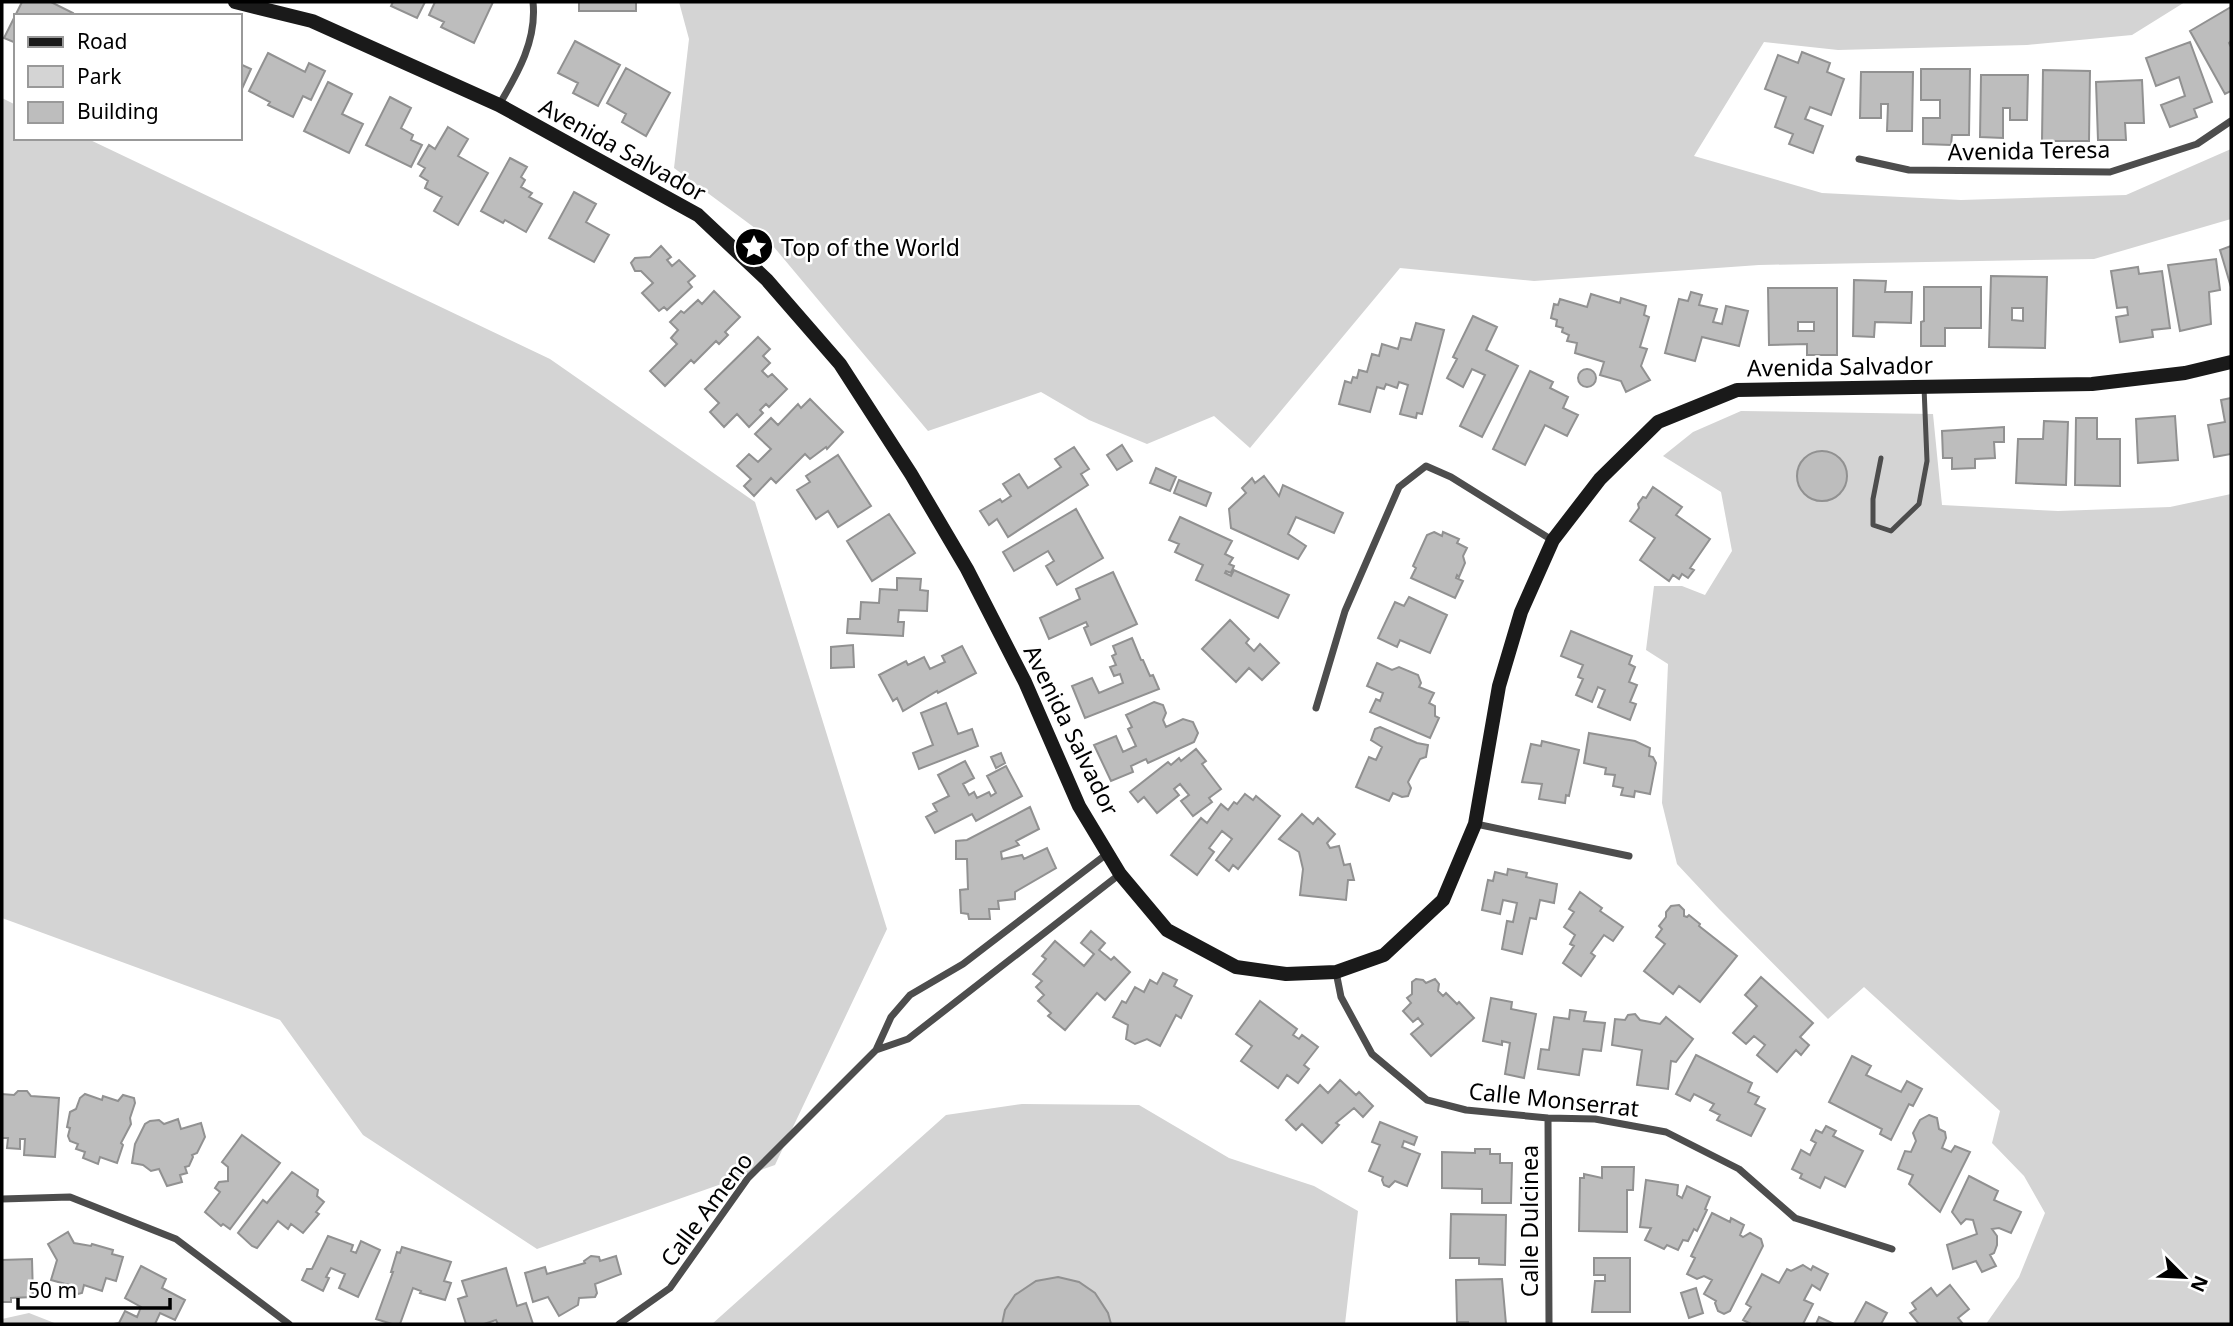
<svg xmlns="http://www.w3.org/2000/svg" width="2233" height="1326" viewBox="0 0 2233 1326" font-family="'Noto Sans',sans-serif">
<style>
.green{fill:#d4d4d4}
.building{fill:#bdbdbd;stroke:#919191;stroke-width:2;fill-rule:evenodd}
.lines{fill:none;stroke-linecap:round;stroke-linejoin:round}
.lane{stroke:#4d4d4d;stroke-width:5}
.street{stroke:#4d4d4d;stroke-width:7}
.secondary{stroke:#1a1a1a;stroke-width:14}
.labels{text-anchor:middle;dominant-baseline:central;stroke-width:5;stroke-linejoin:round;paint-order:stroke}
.street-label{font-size:23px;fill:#000;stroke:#fff}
.poi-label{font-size:23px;fill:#000;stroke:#fff;text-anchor:start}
</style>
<rect width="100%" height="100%" fill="#fff"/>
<!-- green -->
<path class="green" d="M679,2H2185L2132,35L2027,45L1838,50L1764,42L1694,156L1822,193L1961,200L2126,195L2231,149V219L2094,259L1759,265L1534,281L1400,268L1250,448L1214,416L1147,444L1089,420L1041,392L928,431L763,234L674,168L689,39Z
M2,98L16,105V138H86L550,359L755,502L887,929L775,1165L537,1249L363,1135L280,1020L2,918Z
M1741,411L1933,414L1942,505L2058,511L2170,507L2231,494V1324H1986L2019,1277L2045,1213L2024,1176L1992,1143L2000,1111L1864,987L1828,1019L1719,909L1677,864L1662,803L1668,664L1646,650L1654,586H1682L1705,595L1732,551L1721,492L1663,456L1693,432Z
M1022,1104L1139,1105L1229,1158L1314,1186L1358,1211L1345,1324H712L946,1115Z
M29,1313L57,1324H2V1319Z"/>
<!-- building -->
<path class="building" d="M22,2H51L73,13L72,16H16V43L4,38Z
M393,2H425L417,18L391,6Z
M435,2H493L474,43L441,27L444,22L429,15Z
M579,2H636V11H579Z
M2231,7V41L2229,43L2231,47V91L2225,94L2190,31Z
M575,41L620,65L598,106L573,93L578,83L558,73Z
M2190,42L2212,102L2194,109L2197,117L2170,127L2161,105L2185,96L2179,77L2156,86L2146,58Z
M1802,52L1830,63L1827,72L1844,79L1831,115L1810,107L1805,119L1823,126L1813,153L1789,144L1793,134L1775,127L1786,97L1765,89L1778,55L1798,63Z
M268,53L305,72L309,63L325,71L311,100L303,96L293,117L268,105L270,102L249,91Z
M240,64L251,69L240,93Z
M626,68L670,93L646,136L622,122L626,114L607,103Z
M1921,69H1970L1969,135H1952L1951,145L1923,144V118H1940V100H1921Z
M2043,70L2090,71L2089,141H2042Z
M1861,72H1913L1912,131H1887L1888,104H1881V118H1860Z
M1981,75H2028L2027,120H2010V108H2003V138L1980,137Z
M2142,80L2144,123H2125L2126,140H2098L2096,82Z
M328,82L352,94L342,114L363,124L349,153L304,131Z
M390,97L411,108L401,128L413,135L411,140L422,145L411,167L366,145Z
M448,127L468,139L458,156L488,173L458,225L434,211L442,197L425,188L428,181L420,176L425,168L418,164L429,145L435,149Z
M510,158L527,167L521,177L525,180L521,187L532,193L529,197L542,204L526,232L505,220L503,223L481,211Z
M574,192L596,204L586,222L609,235L594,262L549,238Z
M661,246L671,257L667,260L672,266L679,260L695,276L688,282L692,287L667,310L664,307L659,311L642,293L653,283L641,271H635L631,263L635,258L650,257Z
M2231,246V287L2220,250Z
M2216,259L2220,290L2209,292L2211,324L2180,331L2168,265Z
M2138,267L2139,274L2162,271L2170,328L2152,330L2153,337L2120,342L2116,317L2128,315L2127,307L2117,308L2111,271Z
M1991,276L2047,277L2045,348L1989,347ZM2012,308H2023V321L2012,320Z
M1854,280L1886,281L1885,292H1912L1911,323L1875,322L1874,337L1853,336Z
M1924,287H1981V328H1945V346H1921V322L1924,321Z
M1768,288H1837V355H1807V344L1769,345ZM1798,322H1814V331H1798Z
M714,291L740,317L725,332L728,335L719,344L716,341L694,363L691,360L665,386L650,371L677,344L671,338L678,330L670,322L681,311L684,313L698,300L702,304Z
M1691,292L1702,295L1699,305L1717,309L1713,322L1722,324L1726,306L1748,311L1739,346L1702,337L1695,361L1665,353L1679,299L1688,301Z
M1591,294L1620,303L1621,298L1646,306L1644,315L1649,317L1640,347L1647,349L1641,366L1650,380L1626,392L1621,381L1600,375L1604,362L1575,353L1577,343L1567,341L1569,335L1562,332L1563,328L1556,326L1557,320L1551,318L1554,304L1558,305L1560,299L1587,307Z
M1473,316L1497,327L1486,350L1518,366L1482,437L1460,426L1485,375L1472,369L1463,387L1447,378L1457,359L1453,357Z
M1416,323L1444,330L1422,414L1417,413L1416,418L1400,414L1408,385L1399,382L1397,388L1386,384L1384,389L1377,387L1370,412L1339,404L1345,381L1351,383L1353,377L1357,378L1359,370L1367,372L1372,354L1379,356L1382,344L1398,349L1401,338L1411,340Z
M758,337L770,349L763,356L770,363L762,371L768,377L772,374L787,389L769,407L766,404L760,410L763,413L749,427L737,414L724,427L710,412L719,403L705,389Z
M1578 378a9 9 0 1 1 18 0a9 9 0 1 1-18 0Z
M1530,371L1553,382L1550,388L1568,397L1563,408L1578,415L1567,436L1545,425L1525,465L1493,449Z
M2231,398V454L2214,457L2208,425L2225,422L2221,400Z
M810,399L843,432L827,449L826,447L810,459L805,454L776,483L771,478L754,496L744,486L751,479L737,466L749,454L758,462L771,449L755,434L771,418L778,425L798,404L801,408Z
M2175,416L2178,460L2138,463L2136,419Z
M2076,418H2097V439H2120V486L2075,485Z
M2044,421L2068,422L2066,485L2016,483L2018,439H2043Z
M2004,427V442H1994L1995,458L1975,459V468L1952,469V458H1943L1942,431Z
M1122,445L1132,461L1117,470L1107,455Z
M1074,447L1089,469L1081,474L1088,485L1008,537L997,519L989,525L980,511L1000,499L1002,502L1011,496L1003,484L1019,474L1028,488L1061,467L1055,459Z
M1797 476a25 25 0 1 1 50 0a25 25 0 1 1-50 0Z
M838,455L871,506L838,527L828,511L816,519L797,490L810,482L806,476Z
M1156,468L1176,477L1170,491L1150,483Z
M1264,476L1279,496L1283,485L1343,513L1334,533L1296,517L1288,534L1306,546L1298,559L1231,528L1229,509L1246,493L1242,488L1252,478L1255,483Z
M1179,480L1211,493L1206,506L1174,493Z
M1653,487L1682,507L1676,515L1710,539L1690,568L1694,570L1688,578L1682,574L1679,579L1673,575L1669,581L1640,560L1655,538L1630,521L1639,508L1638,504L1643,497L1646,498Z
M1076,509L1103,558L1057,585L1046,566L1054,561L1048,551L1014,571L1003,552Z
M889,514L915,553L872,581L847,541Z
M1180,517L1232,541L1225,554L1233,558L1229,564L1234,566L1231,573L1226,571L1225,573L1231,576L1234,570L1289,595L1278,618L1196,580L1203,565L1175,552L1179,544L1169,540Z
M1434,532L1442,536L1443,532L1459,539L1457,543L1467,548L1463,556L1465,563L1459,577L1457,575L1456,578L1463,581L1455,598L1411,578L1416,568L1413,566L1427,535Z
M1113,572L1137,624L1091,645L1084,628L1088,626L1086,622L1049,639L1040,618L1080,599L1076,589Z
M897,578L921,579L920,590L928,591L927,611L899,610L898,622H904L903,636L847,633L848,619H860L861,602L879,603L880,589L897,590Z
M1409,597L1447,615L1430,653L1400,640L1397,647L1378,638L1395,602L1404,606Z
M1230,620L1249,639L1246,643L1254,651L1260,644L1279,663L1262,680L1249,668L1236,682L1202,649Z
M1571,631L1632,656L1629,664L1635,667L1629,682L1637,685L1630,702L1636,704L1630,720L1598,707L1605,690L1598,687L1592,702L1576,695L1583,679L1578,677L1583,665L1561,656Z
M1132,638L1141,660H1143L1150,676L1153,675L1159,689L1085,718L1072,686L1092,678L1099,693L1123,683L1120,674L1114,676L1110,667L1116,665L1112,656L1116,654L1113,646Z
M853,645L854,667L831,668V647Z
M962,646L976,673L938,693L937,691L903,711L897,698L893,701L879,675L906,661L908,665L924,657L930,669L945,662L942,656Z
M1377,663L1392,670L1399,667L1418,675L1421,683L1419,687L1434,693L1429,703L1435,706V716L1439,718L1430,738L1370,712L1376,699L1380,701L1383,693L1367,686Z
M1154,702L1163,705L1166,713L1163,720L1166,727L1183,719L1193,722L1198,733L1194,742L1148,763L1146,759L1131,766L1133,772L1111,781L1094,745L1116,736L1123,752L1136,746L1128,729L1132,727L1126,715Z
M946,703L958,734L972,729L978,746L919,769L913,753L933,745L921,713Z
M1380,727L1417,743L1428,745L1426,757L1420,759L1408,782L1411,788L1408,796L1402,797L1393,793L1389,801L1356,787L1369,757L1376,760L1382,747L1371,740L1375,729Z
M1589,733L1635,741L1650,748L1649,756L1653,757L1656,763L1650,794L1635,791L1634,797L1621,795L1623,788L1613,786L1615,775L1605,774L1606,768L1584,763Z
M1542,741L1579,750L1569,796L1566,795L1565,803L1539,799L1542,784L1522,782L1531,744L1541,746Z
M1196,749L1206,761L1202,764L1221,789L1209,798L1212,802L1193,816L1181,801L1189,795L1180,784L1174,789L1179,795L1157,813L1144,797L1138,802L1130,792L1168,762L1171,765L1179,758L1181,761Z
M1001,753L1005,763L996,768L991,757Z
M965,761L974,778L963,784L969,795L974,792L977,798L989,792L991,796L996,793L987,776L1006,766L1022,796L976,821L972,814L935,833L926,817L937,811L933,804L949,796L938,775Z
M1245,794L1253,800L1256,796L1280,816L1238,869L1233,865L1229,871L1216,860L1232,839L1222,831L1209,848L1214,852L1197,875L1171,855L1201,818L1207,823L1221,804L1228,810L1234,802L1237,804Z
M1030,807L1039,829L1016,841L1019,845L1001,852L1002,859L1022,855L1024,859L1047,848L1056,868L1015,892V899L998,901L999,909H989L990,919H969L968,914L961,913L960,890L968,889L967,859H956V841L967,840Z
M1302,814L1313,824L1318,818L1335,834L1327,843L1330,848L1339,846L1344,865L1350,864L1354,880H1348L1346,900L1300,895L1303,869L1299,852L1279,839Z
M1508,869L1527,873L1526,877L1557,884L1554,903L1540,900L1536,919L1530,918L1522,954L1502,949L1507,921L1513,922L1517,903L1503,900L1500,914L1482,910L1488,880L1493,881L1495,872L1507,875Z
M1580,892L1602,908L1600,911L1623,927L1613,941L1604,935L1591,953L1595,956L1581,976L1563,963L1574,946L1570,944L1575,935L1564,927L1574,912L1569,909Z
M1679,905L1684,910V916L1687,917L1689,915L1700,924L1699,926L1737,956L1700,1002L1679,986L1673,994L1644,971L1665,944L1656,937L1662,929L1659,926L1666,917V912L1671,906Z
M1091,931L1105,943L1099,950L1111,960L1114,957L1130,972L1105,1000L1097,993L1065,1030L1048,1016L1051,1013L1038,1001L1044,995L1036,987L1042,981L1033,974L1046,959L1042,956L1055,941L1084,966L1094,954L1081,943Z
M1163,973L1177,980L1174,986L1192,996L1181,1018L1176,1015L1160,1046L1147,1039L1135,1044L1126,1039L1128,1025L1113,1017L1122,1001L1126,1003L1135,987L1144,992L1150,980L1157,984Z
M1761,977L1813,1023L1800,1037L1809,1045L1801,1055L1796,1050L1777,1072L1757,1055L1765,1045L1754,1036L1746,1044L1733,1033L1757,1006L1745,995Z
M1416,979L1423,980L1426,983L1435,979L1439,984L1438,991L1443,996L1446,993L1457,1004L1459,1002L1474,1018L1431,1056L1411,1034L1423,1024L1418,1018L1413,1022L1403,1011L1411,1003L1407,998L1412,994V982Z
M1491,998L1512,1002L1511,1009L1536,1014L1524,1078L1505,1074L1510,1043L1502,1041V1045L1483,1041Z
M1260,1001L1297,1029L1293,1035L1299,1039L1302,1035L1318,1047L1304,1065L1309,1069L1298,1083L1287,1075L1278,1088L1241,1061L1252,1046L1236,1034Z
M1570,1010L1586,1012L1584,1021L1605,1023L1601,1051L1583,1049L1579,1075L1538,1069L1541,1049L1549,1050L1554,1017L1569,1019Z
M1635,1014L1640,1020L1660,1024L1666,1017L1693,1039L1676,1062L1671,1061L1668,1089L1637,1085L1642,1050L1612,1045L1615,1019L1625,1020L1628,1015Z
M1696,1055L1752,1083L1748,1092L1759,1097L1755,1104L1765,1109L1751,1136L1717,1120L1720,1115L1710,1110L1714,1104L1694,1094L1690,1101L1676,1094Z
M1852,1056L1871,1066L1866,1075L1901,1092L1907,1081L1922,1089L1913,1106L1909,1104L1891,1140L1880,1134L1882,1129L1829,1102Z
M1340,1080L1356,1095L1359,1092L1373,1106L1363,1117L1354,1108L1336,1123L1339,1125L1322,1143L1302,1124L1296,1130L1286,1120L1320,1085L1328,1093Z
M18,1091H27L31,1096L59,1098L55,1157L24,1155L25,1139H20V1149L7,1148L8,1138H2V1094L14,1095Z
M85,1094L102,1100L103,1096L118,1101L123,1095L134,1098L135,1103L130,1118L131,1124L121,1143L123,1145L117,1163L100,1157L98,1164L83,1158L85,1152L76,1149L78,1144L70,1141L68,1136L70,1128L67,1127L70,1112L76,1109L80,1098Z
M1929,1115L1937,1118L1939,1129L1945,1132L1946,1138L1942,1148L1951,1152L1955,1146L1970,1152L1940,1212L1909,1184L1913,1175L1898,1169L1905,1151L1911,1152L1916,1141L1913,1133L1920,1120Z
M178,1119L181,1129L201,1123L205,1137L197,1153L192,1155L193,1157L189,1166L185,1167L187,1173L180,1175L182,1182L167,1186L159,1169L151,1171L143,1165L132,1163L135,1144L145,1124L150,1121L159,1120L164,1124Z
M1380,1122L1417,1137L1414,1145L1404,1141L1402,1147L1420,1154L1407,1186L1395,1181L1389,1187L1384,1185L1382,1180L1383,1177L1369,1171L1380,1145L1372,1142Z
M1826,1126L1836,1131L1833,1136L1863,1151L1845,1187L1825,1177L1820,1188L1800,1178L1802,1174L1792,1169L1801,1150L1810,1155L1816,1143L1811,1140L1816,1130L1822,1133Z
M242,1135L280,1163L230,1229L223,1224L221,1226L205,1212L220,1192L215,1188L219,1182L228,1181V1167L222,1162Z
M1475,1149H1490V1154H1500V1163H1512L1511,1203H1482V1189L1442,1188V1152L1475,1153Z
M1602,1167H1634L1633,1190H1627V1232L1579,1231L1580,1178H1584V1174L1602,1178Z
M292,1172L318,1190L317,1196L324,1202L316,1212L319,1214L303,1233L291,1224L288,1229L278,1221L257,1248L252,1246L238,1233L263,1200L267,1203Z
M1969,1176L1998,1191L1994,1200L2021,1212L2011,1233L1999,1228L1992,1229L1997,1236V1245L1994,1253L1990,1255L1996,1266L1982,1272L1976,1261L1953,1269L1947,1245L1977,1234L1973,1220L1966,1219L1961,1224L1952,1212Z
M1646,1180L1678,1185L1677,1195L1682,1198L1687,1186L1710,1197L1705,1209L1707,1210L1697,1231L1694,1229L1688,1241L1683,1240L1678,1250L1667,1245L1664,1249L1645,1240L1651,1228L1640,1227Z
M1712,1213L1730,1222L1731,1218L1744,1225L1740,1235L1743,1237L1750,1233L1761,1239L1763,1246L1730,1311L1724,1314L1718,1311L1715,1303L1716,1301L1704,1294L1712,1280L1704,1276L1697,1279L1687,1274L1695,1258L1691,1256Z
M1451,1214L1506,1215L1505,1265L1479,1264V1258H1450Z
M68,1232L74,1243L91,1246L92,1244L113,1250L112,1254L123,1257L116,1281L106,1278L102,1291L84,1285L82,1293L78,1294L68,1289L69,1285L51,1280L57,1260L48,1244Z
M328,1236L353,1245L351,1251L356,1253L361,1241L380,1250L358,1297L339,1288L345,1274L331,1268L326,1277L329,1278L323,1291L302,1280L307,1269H312Z
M402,1247L451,1262L444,1281L451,1283L445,1300L420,1293L421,1291L413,1288L400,1324H392L376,1319L393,1272H391L397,1252L400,1253Z
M591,1256L599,1257L600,1261L616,1256L621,1274L595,1284L597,1293L595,1297L579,1298L578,1305L559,1316L548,1297L533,1302L525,1273L545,1267L547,1274L585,1263L584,1261Z
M1594,1258H1630V1312H1592L1595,1281H1605V1275H1594Z
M32,1259L33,1297L11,1298V1302H2V1260Z
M1803,1265L1811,1270L1813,1266L1828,1274L1820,1290L1812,1285L1804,1300L1813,1304L1803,1324H1751L1743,1320L1751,1307L1746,1304L1762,1274L1779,1283L1787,1269L1791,1271Z
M141,1266L166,1279L162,1288L185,1300L175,1320L160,1313L155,1324H114L119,1323L125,1311L137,1317L141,1307L125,1298Z
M506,1268L517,1306L526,1303L533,1324H498L496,1320L484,1324H466L458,1299L467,1296L462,1281Z
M1058,1277L1079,1282L1095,1293L1108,1313L1111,1324H1002L1005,1310L1015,1295L1036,1281Z
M1502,1279L1506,1324H1468V1322H1457L1456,1280Z
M1950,1285L1969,1309L1958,1318L1963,1324H1919L1910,1313L1916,1309L1912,1303L1931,1288L1937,1296Z
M1696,1288L1703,1313L1689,1318L1681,1293Z
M1866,1302L1887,1313L1881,1324H1854Z
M1819,1317L1834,1324H1816Z"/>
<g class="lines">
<!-- lane -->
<path class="lane" d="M1881,458L1873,499V525L1891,531L1919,504L1927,461L1924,387"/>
<!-- street -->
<path class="street" d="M499,105C518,73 537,40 533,2
M1859,159L1909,170L2110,172L2197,144L2231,121
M1316,708L1345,611L1399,487L1426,466L1451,477L1552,540
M1476,824L1629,856
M1336,972L1341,997L1372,1054L1427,1100L1466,1110L1548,1118L1595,1119L1666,1132L1739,1169L1795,1218L1892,1249
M876,1050L908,1039L1120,874
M1548,1118L1549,1324
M2,1199L70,1197L176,1239L289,1324
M619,1324L670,1288L748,1178L876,1050L891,1017L910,995L963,964L1108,853"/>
<!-- secondary -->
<path class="secondary" d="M235,2L312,21L499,105L698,215L767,280L840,364L911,474L967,569L1025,682L1079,806L1120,874L1167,930L1236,967L1286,974L1336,972L1384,955L1443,900L1475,824L1499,686L1521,612L1553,540L1600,479L1658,422L1737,390L2092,384L2185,373L2231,362"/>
</g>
<!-- icons -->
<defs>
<g id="sight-disc" transform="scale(2.0125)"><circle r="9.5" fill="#000" stroke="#fff"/><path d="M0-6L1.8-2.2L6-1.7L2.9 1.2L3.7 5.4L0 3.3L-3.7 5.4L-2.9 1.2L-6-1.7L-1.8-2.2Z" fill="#fff"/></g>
</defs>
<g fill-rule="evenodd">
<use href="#sight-disc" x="754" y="247"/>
</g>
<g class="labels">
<!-- street labels -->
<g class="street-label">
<text transform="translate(623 149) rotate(29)">Avenida Salvador</text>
<text transform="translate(2029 150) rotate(-1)">Avenida Teresa</text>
<text transform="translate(1840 366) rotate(-1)">Avenida Salvador</text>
<text transform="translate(1072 730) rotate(64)">Avenida Salvador</text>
<text transform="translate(1554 1099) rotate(6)">Calle Monserrat</text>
<text transform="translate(706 1209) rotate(-53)">Calle Ameno</text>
<text transform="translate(1529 1221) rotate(-90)">Calle Dulcinea</text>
</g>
<!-- poi labels -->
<g class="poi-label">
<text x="781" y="247">Top of the World</text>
</g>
</g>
<!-- border -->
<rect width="2233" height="1326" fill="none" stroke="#000000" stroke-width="7"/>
<!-- legend -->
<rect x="14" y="14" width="228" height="126" fill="#ffffff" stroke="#999999" stroke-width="2"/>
<rect x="28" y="37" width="35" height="10" fill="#1a1a1a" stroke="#999999" stroke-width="2"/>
<text x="77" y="49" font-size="21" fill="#000000">Road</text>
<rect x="28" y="66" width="35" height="21" fill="#d4d4d4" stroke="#999999" stroke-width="2"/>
<text x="77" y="84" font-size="21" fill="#000000">Park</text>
<rect x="28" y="102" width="35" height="21" fill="#bdbdbd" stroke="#999999" stroke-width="2"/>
<text x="77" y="119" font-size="21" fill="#000000">Building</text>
<!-- north arrow -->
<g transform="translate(2184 1277) rotate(114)" stroke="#ffffff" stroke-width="5" paint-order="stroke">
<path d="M0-5L12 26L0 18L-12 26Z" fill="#000000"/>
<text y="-10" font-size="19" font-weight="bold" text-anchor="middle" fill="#000000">N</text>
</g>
<!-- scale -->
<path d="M18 1298v10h152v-10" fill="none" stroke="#000000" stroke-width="3.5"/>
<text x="28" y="1298" font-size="21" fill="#000000" stroke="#ffffff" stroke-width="5" paint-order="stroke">50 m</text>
</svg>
